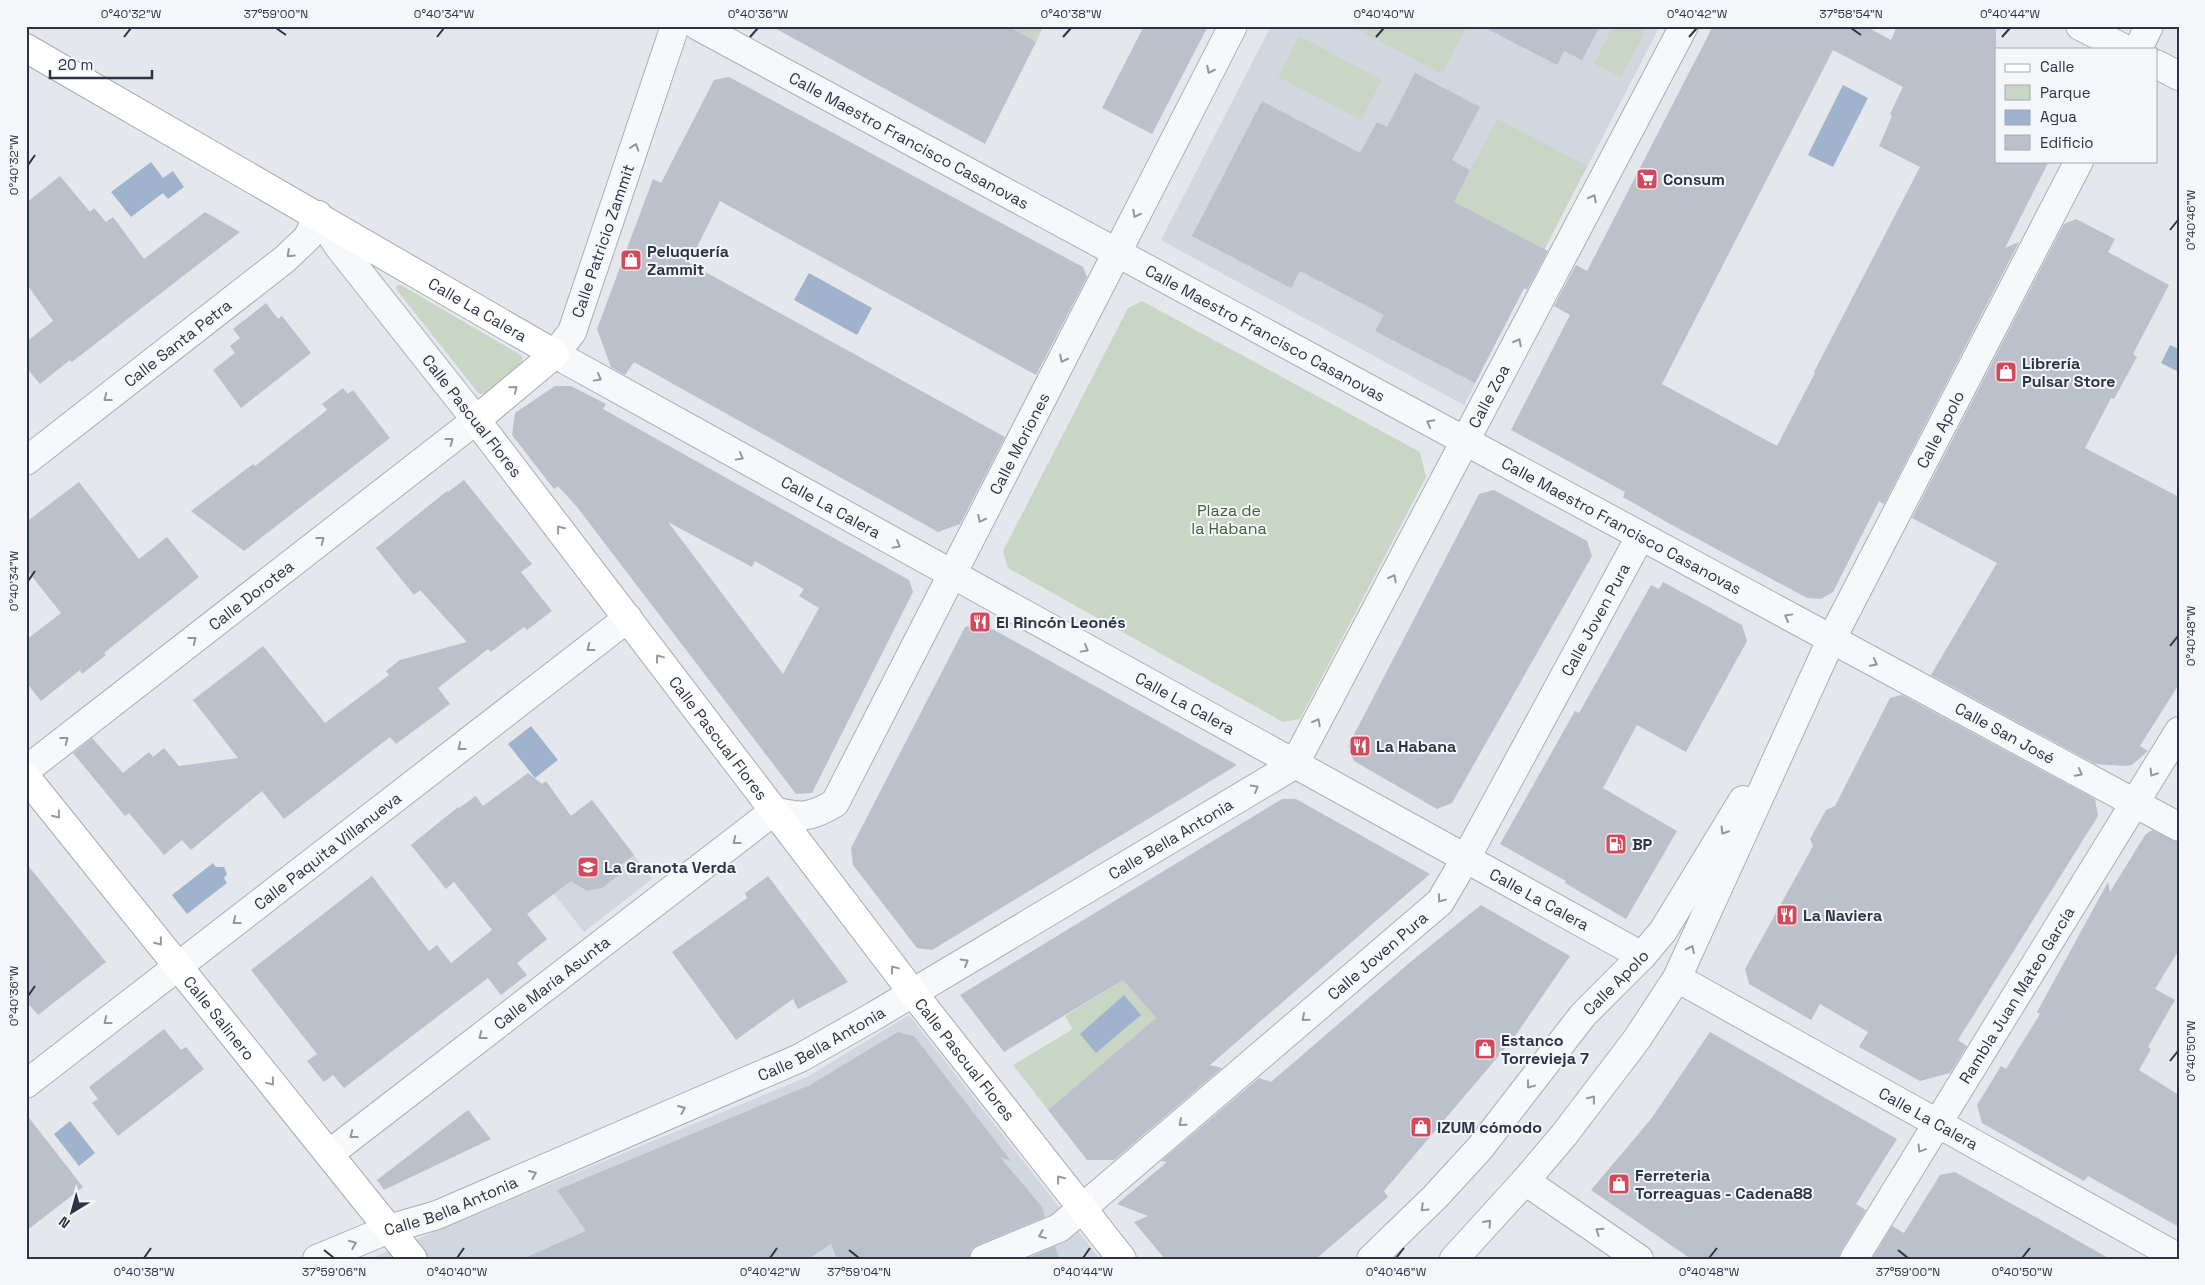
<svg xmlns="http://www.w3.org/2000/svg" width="2205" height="1285" viewBox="0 0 2205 1285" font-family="'Space Grotesk',sans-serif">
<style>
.built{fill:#d2d6de}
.green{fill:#c9d6c5}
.water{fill:#9fb4cc}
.building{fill:#bbc0ca;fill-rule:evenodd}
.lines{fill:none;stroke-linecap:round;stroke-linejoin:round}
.minor-casing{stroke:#a9aeb7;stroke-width:30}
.major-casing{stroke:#a3abb8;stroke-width:30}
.minor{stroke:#f7f8fa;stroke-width:28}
.major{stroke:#fff;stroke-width:28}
.oneway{stroke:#9196a0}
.oneway2{stroke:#959aa2}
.ticks{fill:none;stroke:#2b3445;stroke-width:2}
.labels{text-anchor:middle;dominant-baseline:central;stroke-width:4;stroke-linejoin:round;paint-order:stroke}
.street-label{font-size:16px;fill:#2b3445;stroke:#f4f6f9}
.poi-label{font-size:16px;font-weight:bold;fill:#2b3445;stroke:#f4f6f9;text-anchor:start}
.park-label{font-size:16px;fill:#3f6138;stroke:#f4f6f9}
.neatline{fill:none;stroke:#2b3445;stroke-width:2}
.ticks-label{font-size:12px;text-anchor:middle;fill:#2b3445}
</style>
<rect width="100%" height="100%" fill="#e4e7ec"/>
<!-- built -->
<path class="built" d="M1271,26H1660L1464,405L1161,240Z
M592,800L652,879L584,932L522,853Z
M909,1015L1100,1259H369L807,1077Z"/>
<!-- green -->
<path class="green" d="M1008,26H1044L1036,42Z
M1351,26H1467L1442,74Z
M1613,26H1648L1621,77L1594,64Z
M1299,36L1382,80L1361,120L1278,77Z
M1497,119L1587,166L1544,249L1454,202Z
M397,285H401L519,354L523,358L522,363L486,394H479L396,289Z
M1142,301L1420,452L1426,477L1300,719L1283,722L1008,568L1003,551L1128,308Z
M1123,980L1156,1018L1048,1110L1013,1065L1073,1029L1065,1016Z"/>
<!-- water -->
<path class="water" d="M1843,85L1868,98L1833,167L1808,155Z
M151,162L163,178L173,171L184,187L168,199L163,193L131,217L111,192Z
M809,273L872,308L857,335L794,300Z
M2170,345L2179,349V372L2161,363Z
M531,726L558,760L535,778L508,744Z
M213,863L216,867H224L227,874L224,878L227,883L187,914L172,895Z
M1124,995L1141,1015L1096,1053L1080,1034Z
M70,1121L95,1153L79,1166L54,1134Z"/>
<!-- building -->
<path class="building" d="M771,26H1008L1036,42L985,144Z
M1144,26H1208L1152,134L1102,108Z
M1482,26H1600L1582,60L1564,51L1557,65Z
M1713,26H1865L1891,40L1897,26H1996V161H2049L2005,248L2019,242L1884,504L1879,501L1833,592L1821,599L1807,598L1672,525L1623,497L1625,492L1511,430L1570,315L1554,306L1576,265L1587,271ZM1833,50L1903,87L1890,114L1892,116L1879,146L1920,167L1814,372L1815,373L1777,446L1662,384Z
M1415,73L1480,107L1452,160L1470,170L1454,202L1548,251L1527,290L1524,288L1475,383L1375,331L1384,315L1300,271L1291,288L1192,236L1262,101L1360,153L1377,122L1387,127Z
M729,77L1083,267L1087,277L1036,375L720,201L689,263L1005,437L960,524L938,532L634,362L625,375L611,367L597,329L653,179L661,183L714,80Z
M60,176L90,212L94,208L106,222L113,217L144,259L205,212L240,232L72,362L70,360L40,384L26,367V342L53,321L26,283V203Z
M2076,219L2115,239L2108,252L2169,285L2133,354L2137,357L2114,399L2111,398L2085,448L2179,497V684L2140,746L2148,751L2132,765L2125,766L2095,764L1931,675L1997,563L1912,518L2064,224Z
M266,303L278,319L282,316L311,353L241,408L213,370L235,353L230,346L240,338L233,329Z
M555,386H571L606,404L603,409L909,580L913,592L812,793L796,794L577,507L558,486L554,489L512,435L515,413ZM668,522L752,567L755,561L804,589L799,596L819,608L783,674Z
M343,388L348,394L353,390L390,438L244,551L191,511L253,464L255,466L327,410L322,404Z
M464,480L532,564L521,572L552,611L527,630L524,627L491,652L488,649L438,688L450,704L396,744L390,737L284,819L262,791L191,850L182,840L164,855L129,813L125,816L73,753L92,738L123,773L149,752L153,757L164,748L179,766L238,758L193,700L263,646L325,723L389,675L386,671L400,660L467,642L420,590L414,595L376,548L447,491L448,492Z
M79,482L139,559L167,537L199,577L104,653L106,655L82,674L80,670L41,701L26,682V640L61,613L26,569V522Z
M1494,490L1587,541L1592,556L1452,803L1437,809L1354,761L1348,746L1479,494Z
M1663,582L1742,625L1747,641L1686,752L1637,725L1603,788L1677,831L1626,919L1565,883L1566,881L1500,844L1575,711L1579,713L1651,585L1659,589Z
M980,622L1237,765L932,950L917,948L853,865L851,848L965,627Z
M1902,695L2095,799L2098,816L1958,1040L1967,1046L1950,1073L1920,1081L1859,1047L1868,1032L1820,1004L1811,1020L1749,984L1745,969L1813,846L1810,839L1826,810L1835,806L1890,698Z
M528,773L542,784L546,781L571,816L592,800L634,855L618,867L622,873L602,888L587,891L571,881L527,914L547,939L517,963L527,975L501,995L488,978L344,1088L333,1075L324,1082L307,1061L317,1054L251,970L372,876L429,951L437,945L451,963L492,930L454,882L446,889L411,845L458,807L459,808L476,796L483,806Z
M1282,799H1296L1430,874L1210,1065L1222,1068L1114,1160H1087L1048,1110L1156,1018L1123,980L1004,1052L960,995Z
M2152,830L2179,843V950L2155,989L2175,1000L2148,1047L2151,1049L2139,1070L2179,1095V1227L2088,1176L2084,1181L1982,1123L1977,1105L2001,1066L2006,1069L2040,1014L2037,1012L2108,882L2110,892L2145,835Z
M26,863L106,962L38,1015L26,1001Z
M768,876L848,982L798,1009L793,999L736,1040L672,952L747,898L745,893Z
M1481,905L1570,956L1513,1039L1384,1191L1388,1197L1316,1259H1165L1134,1222L1148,1216L1117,1204L1167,1162L1161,1161L1259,1078L1271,1082L1414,959Z
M164,1029L181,1050L186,1047L204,1069L118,1136L92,1103L98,1099L89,1087Z
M898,1032L914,1036L1011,1161L1000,1157L1042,1207L1045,1217L978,1245L971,1250L969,1259H837L831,1244L808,1259H522L586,1231L557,1190L810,1085Z
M1710,1032L1897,1139L1856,1204L1866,1210L1841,1251L1838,1259H1691L1591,1190L1651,1119Z
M468,1110L491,1139L384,1190L377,1180Z
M26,1114L83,1187L26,1231Z
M1955,1172L2066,1234L2110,1259H1872L1892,1226L1904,1233L1940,1175Z
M1055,1246L1059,1259H1026Z"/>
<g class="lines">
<!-- minor casing -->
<g class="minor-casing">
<g id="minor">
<path id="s1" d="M675,26L572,332L555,354L1642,956"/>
<path id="s2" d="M698,26L2179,827"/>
<path d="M2080,26L2125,49"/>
<path d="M2138,49L2149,26"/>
<path d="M2156,64L2179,76"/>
<path id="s3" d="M26,461L285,259L308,237L318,215"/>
<path id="s4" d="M26,770L476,420L339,247L318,215"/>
<path id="s5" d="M1677,978L2179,1258"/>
<path id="s6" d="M26,1084L628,618"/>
<path id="s7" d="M329,1154L774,811C802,818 810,818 835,803L1233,26"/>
<path d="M1525,1181L1639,1259"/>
<path id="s8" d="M317,1259L389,1229L437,1215L800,1058L874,1016L1294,765L1684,26"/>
<path id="s9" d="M984,1259L1059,1228L1440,902L1466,858L1640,537"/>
<path id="s10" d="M1371,1259L1435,1197L1480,1148L1583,1015L1642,956L1663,931L1743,800"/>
<path id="s11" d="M1454,1259L1525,1181L1564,1135L1637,1039L1677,978L1831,640L2079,161"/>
<path id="s12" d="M1854,1259L2179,731"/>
</g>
</g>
<!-- major casing -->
<g class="major-casing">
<g id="major">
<path id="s13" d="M26,48L555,354L476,420L913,993L1122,1259"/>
<path id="s14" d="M26,777L413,1259"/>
</g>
</g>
<!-- minor -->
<use href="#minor" class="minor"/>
<!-- major -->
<use href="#major" class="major"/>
</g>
<!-- one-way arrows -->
<defs><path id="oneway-chevron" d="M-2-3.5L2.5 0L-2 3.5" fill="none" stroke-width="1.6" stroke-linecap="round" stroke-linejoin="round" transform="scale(1.25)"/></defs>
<g class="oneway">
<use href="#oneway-chevron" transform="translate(1210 70) rotate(117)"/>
<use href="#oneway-chevron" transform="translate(635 147) rotate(-71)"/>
<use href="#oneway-chevron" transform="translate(1593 198) rotate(-62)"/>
<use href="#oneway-chevron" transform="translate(1136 214) rotate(117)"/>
<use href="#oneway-chevron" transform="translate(290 254) rotate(137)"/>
<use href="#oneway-chevron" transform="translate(1518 342) rotate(-62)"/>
<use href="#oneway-chevron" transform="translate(1063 359) rotate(117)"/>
<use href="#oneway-chevron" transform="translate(598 378) rotate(29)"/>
<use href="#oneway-chevron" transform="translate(107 398) rotate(142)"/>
<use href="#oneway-chevron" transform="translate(1430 423) rotate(-152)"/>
<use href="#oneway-chevron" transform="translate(450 441) rotate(-37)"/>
<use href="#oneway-chevron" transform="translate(740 457) rotate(29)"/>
<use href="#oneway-chevron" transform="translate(981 519) rotate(117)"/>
<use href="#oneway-chevron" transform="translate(321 540) rotate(-38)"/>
<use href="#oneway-chevron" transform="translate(897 545) rotate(29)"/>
<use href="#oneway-chevron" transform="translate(1393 578) rotate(-62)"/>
<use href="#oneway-chevron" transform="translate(1788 617) rotate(-151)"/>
<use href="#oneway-chevron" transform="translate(193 640) rotate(-38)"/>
<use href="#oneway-chevron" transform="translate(590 648) rotate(142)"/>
<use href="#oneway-chevron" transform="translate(1085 649) rotate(29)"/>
<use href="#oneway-chevron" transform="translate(1874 663) rotate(28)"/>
<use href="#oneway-chevron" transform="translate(1317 722) rotate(-62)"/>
<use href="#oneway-chevron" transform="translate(65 740) rotate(-38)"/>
<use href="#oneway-chevron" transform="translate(461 747) rotate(142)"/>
<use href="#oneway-chevron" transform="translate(2079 773) rotate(28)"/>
<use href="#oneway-chevron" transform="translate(2153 773) rotate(122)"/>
<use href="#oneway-chevron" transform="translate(1255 788) rotate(-31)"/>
<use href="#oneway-chevron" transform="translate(1724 831) rotate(122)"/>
<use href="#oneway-chevron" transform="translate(736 841) rotate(142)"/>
<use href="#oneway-chevron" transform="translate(1441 899) rotate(127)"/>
<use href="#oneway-chevron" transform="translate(236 921) rotate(142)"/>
<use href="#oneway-chevron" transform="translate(1691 949) rotate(-65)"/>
<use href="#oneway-chevron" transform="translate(965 962) rotate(-31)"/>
<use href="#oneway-chevron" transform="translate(1305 1018) rotate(139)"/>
<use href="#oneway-chevron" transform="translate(107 1021) rotate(142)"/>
<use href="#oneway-chevron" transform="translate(482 1036) rotate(142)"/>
<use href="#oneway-chevron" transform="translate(1530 1085) rotate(127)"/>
<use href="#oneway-chevron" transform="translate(1592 1099) rotate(-52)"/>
<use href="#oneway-chevron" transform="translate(682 1109) rotate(-23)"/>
<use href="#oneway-chevron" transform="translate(1182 1123) rotate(139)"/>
<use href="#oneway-chevron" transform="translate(353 1135) rotate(142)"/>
<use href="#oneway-chevron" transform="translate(1921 1149) rotate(121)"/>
<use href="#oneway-chevron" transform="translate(533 1174) rotate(-23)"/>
<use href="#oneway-chevron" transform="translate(1424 1208) rotate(136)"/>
<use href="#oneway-chevron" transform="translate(1488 1223) rotate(-48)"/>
<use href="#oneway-chevron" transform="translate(1599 1231) rotate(-146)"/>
<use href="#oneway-chevron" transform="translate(1042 1235) rotate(158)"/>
<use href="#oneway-chevron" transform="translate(353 1244) rotate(-22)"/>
</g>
<g class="oneway2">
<use href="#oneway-chevron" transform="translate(514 389) rotate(-40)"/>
<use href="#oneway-chevron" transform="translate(560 529) rotate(-128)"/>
<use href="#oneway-chevron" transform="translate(659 658) rotate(-127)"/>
<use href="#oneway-chevron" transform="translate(57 815) rotate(51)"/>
<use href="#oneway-chevron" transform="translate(159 942) rotate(51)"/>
<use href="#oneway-chevron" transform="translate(894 969) rotate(-127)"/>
<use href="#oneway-chevron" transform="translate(271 1082) rotate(51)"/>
<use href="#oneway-chevron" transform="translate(1060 1179) rotate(-128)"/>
</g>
<!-- ticks -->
<path class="ticks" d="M276,28L286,35M1851,28L1861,35M124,37L131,28M437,37L444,28M750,37L758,28M1063,37L1071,28M1376,37L1384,28M1689,37L1697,28M2002,37L2010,28M28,165L35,155M2170,230L2178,220M28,581L35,571M2170,646L2178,636M28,996L35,986M2170,1061L2178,1051M324,1250L334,1258M849,1250L859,1258M1898,1250L1908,1258M144,1258L151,1248M457,1258L464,1248M770,1258L777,1248M1083,1258L1090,1248M1396,1258L1404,1248M1709,1258L1717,1248M2022,1258L2030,1248"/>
<!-- icons -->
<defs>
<g id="supermarket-square" transform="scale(1.125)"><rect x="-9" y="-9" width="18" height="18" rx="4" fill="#d1495b" stroke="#f4f6f9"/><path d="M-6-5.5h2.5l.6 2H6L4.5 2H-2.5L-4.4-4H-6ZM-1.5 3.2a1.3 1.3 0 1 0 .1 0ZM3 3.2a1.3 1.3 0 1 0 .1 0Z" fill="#fff"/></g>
<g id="shop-square" transform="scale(1.125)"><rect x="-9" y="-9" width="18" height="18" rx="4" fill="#d1495b" stroke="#f4f6f9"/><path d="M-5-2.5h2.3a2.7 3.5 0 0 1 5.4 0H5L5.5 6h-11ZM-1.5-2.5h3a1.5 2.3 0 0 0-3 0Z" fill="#fff"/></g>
<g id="restaurant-square" transform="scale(1.125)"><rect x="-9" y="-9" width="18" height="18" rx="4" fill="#d1495b" stroke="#f4f6f9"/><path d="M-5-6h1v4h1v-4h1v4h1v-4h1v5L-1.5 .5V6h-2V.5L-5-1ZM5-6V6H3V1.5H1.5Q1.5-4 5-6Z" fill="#fff"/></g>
<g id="fuel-square" transform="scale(1.125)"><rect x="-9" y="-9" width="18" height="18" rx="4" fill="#d1495b" stroke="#f4f6f9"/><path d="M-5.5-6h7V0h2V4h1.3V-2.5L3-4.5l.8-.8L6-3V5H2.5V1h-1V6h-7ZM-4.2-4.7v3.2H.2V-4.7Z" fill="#fff"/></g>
<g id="school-square" transform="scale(1.125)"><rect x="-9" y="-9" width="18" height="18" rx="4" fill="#d1495b" stroke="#f4f6f9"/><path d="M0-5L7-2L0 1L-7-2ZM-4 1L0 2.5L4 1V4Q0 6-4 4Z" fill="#fff"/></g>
</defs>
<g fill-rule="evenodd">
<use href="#supermarket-square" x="1647" y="179"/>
<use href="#shop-square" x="631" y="260"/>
<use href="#shop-square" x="2006" y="372"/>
<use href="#restaurant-square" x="980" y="622"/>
<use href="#restaurant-square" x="1360" y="746"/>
<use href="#fuel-square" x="1616" y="844"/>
<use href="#school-square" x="588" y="867"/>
<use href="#restaurant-square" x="1787" y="915"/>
<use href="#shop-square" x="1485" y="1049"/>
<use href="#shop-square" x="1421" y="1127"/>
<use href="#shop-square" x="1619" y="1184"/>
</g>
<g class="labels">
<!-- street labels -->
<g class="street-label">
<text stroke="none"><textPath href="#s2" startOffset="240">Calle Maestro Francisco Casanovas</textPath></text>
<text transform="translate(603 241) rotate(-71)">Calle Patricio Zammit</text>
<text stroke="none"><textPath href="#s13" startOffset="522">Calle La Calera</textPath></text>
<text stroke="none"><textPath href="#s2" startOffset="645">Calle Maestro Francisco Casanovas</textPath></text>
<text stroke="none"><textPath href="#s3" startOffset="192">Calle Santa Petra</textPath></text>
<text stroke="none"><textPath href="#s8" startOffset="1515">Calle Zoa</textPath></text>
<text transform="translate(472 416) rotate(52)">Calle Pascual Flores</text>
<text stroke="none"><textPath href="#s11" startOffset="968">Calle Apolo</textPath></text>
<text stroke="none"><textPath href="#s7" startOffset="1030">Calle Moriones</textPath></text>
<text stroke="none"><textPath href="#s1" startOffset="666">Calle La Calera</textPath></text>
<text stroke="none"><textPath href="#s2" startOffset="1050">Calle Maestro Francisco Casanovas</textPath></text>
<text stroke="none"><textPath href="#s4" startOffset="285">Calle Dorotea</textPath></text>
<text stroke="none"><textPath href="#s9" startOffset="905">Calle Joven Pura</textPath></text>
<text stroke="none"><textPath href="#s1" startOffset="1071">Calle La Calera</textPath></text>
<text stroke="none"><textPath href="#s2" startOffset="1486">Calle San José</textPath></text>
<text stroke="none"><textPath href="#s13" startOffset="1114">Calle Pascual Flores</textPath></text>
<text stroke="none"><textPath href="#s8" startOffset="954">Calle Bella Antonia</textPath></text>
<text stroke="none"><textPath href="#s6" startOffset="381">Calle Paquita Villanueva</textPath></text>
<text stroke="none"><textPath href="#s1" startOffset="1476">Calle La Calera</textPath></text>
<text stroke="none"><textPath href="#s9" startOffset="500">Calle Joven Pura</textPath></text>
<text stroke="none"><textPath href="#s10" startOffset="370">Calle Apolo</textPath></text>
<text stroke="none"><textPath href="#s7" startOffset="281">Calle María Asunta</textPath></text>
<text stroke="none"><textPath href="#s12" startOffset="310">Rambla Juan Mateo García</textPath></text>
<text stroke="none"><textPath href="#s14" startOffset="309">Calle Salinero</textPath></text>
<text stroke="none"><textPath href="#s8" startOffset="549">Calle Bella Antonia</textPath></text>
<text stroke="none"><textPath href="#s13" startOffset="1519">Calle Pascual Flores</textPath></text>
<text stroke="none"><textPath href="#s5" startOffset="288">Calle La Calera</textPath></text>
<text stroke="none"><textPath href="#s8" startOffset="144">Calle Bella Antonia</textPath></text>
</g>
<!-- poi labels -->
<g class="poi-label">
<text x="1663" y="179">Consum</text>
<text x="647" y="251">Peluquería<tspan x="647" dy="18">Zammit</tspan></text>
<text x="2022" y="363">Librería<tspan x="2022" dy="18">Pulsar Store</tspan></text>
<text x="996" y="622">El Rincón Leonés</text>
<text x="1376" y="746">La Habana</text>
<text x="1632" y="844">BP</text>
<text x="604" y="867">La Granota Verda</text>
<text x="1803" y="915">La Naviera</text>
<text x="1501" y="1040">Estanco<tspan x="1501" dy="18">Torrevieja 7</tspan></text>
<text x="1437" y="1127">IZUM cómodo</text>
<text x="1635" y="1175">Ferreteria<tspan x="1635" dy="18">Torreaguas - Cadena88</tspan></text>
</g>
<!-- park labels -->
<g class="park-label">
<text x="1229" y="510">Plaza de<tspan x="1229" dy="18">la Habana</tspan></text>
</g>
</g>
<!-- border -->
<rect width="2205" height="1285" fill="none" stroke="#f4f6f9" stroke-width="55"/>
<!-- legend -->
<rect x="1995" y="48" width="162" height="115" fill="#f4f6f9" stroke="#a4a8b1"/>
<rect x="2005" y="64" width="25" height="8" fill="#ffffff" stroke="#a4a8b1"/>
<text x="2040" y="72" font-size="15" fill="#2b3445">Calle</text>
<rect x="2005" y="85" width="25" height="15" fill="#c9d6c5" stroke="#a4a8b1"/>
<text x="2040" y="98" font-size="15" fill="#2b3445">Parque</text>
<rect x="2005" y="110" width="25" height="15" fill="#9fb4cc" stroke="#a4a8b1"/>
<text x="2040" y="122" font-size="15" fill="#2b3445">Agua</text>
<rect x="2005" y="135" width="25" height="15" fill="#bbc0ca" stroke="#a4a8b1"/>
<text x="2040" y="148" font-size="15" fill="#2b3445">Edificio</text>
<!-- north arrow -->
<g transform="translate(72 1212) rotate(217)" stroke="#f4f6f9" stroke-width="4" paint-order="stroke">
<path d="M0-4L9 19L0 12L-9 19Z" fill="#2b3445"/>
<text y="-8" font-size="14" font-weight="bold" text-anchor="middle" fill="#2b3445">N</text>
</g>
<!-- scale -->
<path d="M50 70v8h102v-8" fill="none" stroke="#2b3445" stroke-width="2.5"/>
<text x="58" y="70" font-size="15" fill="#2b3445" stroke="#f4f6f9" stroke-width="4" paint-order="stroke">20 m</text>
<rect x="28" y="28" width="2150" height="1230" class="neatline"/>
<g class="ticks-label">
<text x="131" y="18">0°40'32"W</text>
<text x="276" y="18">37°59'00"N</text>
<text x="444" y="18">0°40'34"W</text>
<text x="758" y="18">0°40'36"W</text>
<text x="1071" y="18">0°40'38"W</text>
<text x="1384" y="18">0°40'40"W</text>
<text x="1697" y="18">0°40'42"W</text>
<text x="1851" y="18">37°58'54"N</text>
<text x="2010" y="18">0°40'44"W</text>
<text transform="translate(14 165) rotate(-90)" y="4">0°40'32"W</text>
<text transform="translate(2191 220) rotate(-90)" y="4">0°40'46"W</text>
<text transform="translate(14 581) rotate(-90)" y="4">0°40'34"W</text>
<text transform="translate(2191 636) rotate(-90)" y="4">0°40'48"W</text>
<text transform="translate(14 996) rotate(-90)" y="4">0°40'36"W</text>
<text transform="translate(2191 1051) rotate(-90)" y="4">0°40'50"W</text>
<text x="144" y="1276">0°40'38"W</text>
<text x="334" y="1276">37°59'06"N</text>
<text x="457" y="1276">0°40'40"W</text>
<text x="770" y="1276">0°40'42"W</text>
<text x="859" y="1276">37°59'04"N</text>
<text x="1083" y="1276">0°40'44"W</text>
<text x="1396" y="1276">0°40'46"W</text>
<text x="1709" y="1276">0°40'48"W</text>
<text x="1908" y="1276">37°59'00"N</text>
<text x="2022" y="1276">0°40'50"W</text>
</g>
</svg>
